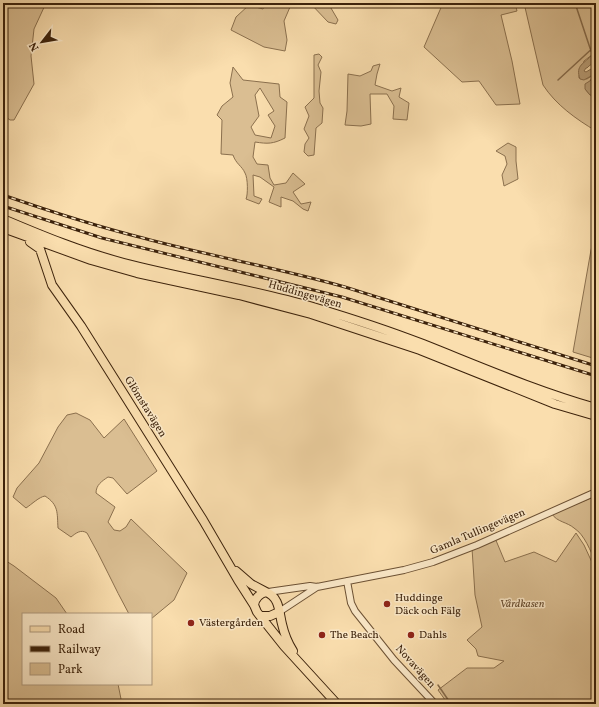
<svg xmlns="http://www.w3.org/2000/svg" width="599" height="707" viewBox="0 0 599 707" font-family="Vollkorn,serif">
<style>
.green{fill:#dabe92;stroke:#8b704e;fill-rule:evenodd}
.water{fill:#b99e77;stroke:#876c4c}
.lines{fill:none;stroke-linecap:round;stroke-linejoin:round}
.stream{stroke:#876c4c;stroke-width:1.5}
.minor-casing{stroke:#6c5134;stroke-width:8}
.major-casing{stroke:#3c220b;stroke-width:10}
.minor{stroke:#fceaca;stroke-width:6}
.major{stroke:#fadeae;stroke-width:8}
.rail-casing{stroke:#3c220b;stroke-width:3}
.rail{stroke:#fceaca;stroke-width:1.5;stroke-dasharray:4.5;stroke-linecap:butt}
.poi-dot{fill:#8f2418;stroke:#fceaca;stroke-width:1.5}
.labels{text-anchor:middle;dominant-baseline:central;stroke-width:3;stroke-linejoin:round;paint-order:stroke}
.street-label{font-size:11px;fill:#3c220b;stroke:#fceaca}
.poi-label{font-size:11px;fill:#3c220b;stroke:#fceaca;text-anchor:start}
.park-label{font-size:11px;font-style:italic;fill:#64492d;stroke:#fceaca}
</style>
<rect width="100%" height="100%" fill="#fadeae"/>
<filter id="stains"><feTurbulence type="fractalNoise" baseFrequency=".005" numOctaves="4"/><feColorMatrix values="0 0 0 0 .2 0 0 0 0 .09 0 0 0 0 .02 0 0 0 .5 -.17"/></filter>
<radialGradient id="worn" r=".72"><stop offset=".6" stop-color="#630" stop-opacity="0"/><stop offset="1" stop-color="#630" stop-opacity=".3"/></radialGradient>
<!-- green -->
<path class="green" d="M3,3H46L34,29L31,56L34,84L14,120H10L3,115Z
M266,3H283L290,7L284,21L287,40L285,51L264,47L231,30L236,17L249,5L263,9Z
M310,3H328L338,20L336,24L328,22Z
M443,3H515L517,11L501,15L512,61L520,104L496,105L479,81L462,82L424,47Z
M524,3H596V51L595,49L593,54L584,61L579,76V78L587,79L596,73V77L591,79L586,90L590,95H596V131C576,119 556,105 543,85Z
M319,54L322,57L318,65L321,72L319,91L320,103L323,108L322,123L316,128L314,155L308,156L304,152L305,144L309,138L304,129L309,116L305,107L314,98V55Z
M380,64L377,74L375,85L392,91L401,88L399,97L409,103L407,120L393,119L394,106L387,94H370L371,124L361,126L345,125L347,111L348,74L360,76L371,71L373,66Z
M233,67L243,80L279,84L280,97L287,102L285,138C273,144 268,144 255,142L253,157L257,164L268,165L270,178L274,185L286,183L293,173L305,184L293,192L301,204L311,202L308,211L303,209L293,201L281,197V207L269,202L274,187L260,177L253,175L254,196L262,199L259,204L246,199C248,195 248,178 245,173C242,166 236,164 233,155L221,154L222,120L217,115L222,106L233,97L230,83ZM260,88L274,111L268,115L275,126L271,138L255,135L251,127L259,116L255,95Z
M508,143L516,147V161L518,179L504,186L502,175L507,164L505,156L496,151Z
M596,232V359L573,352L591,250Z
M76,413L90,420L104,438L124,419L157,471L127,494L113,478L108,477C102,481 96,485 96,493L115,507L108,522L114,530L120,531L126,527L131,519L187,573L174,600L151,619V614H129C114,587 102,559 87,533C81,529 76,533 71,537L58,528C57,513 59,505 45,496C39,497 32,504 26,508L13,497L17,488L39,463L58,427L67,415Z
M596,496V562C590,551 585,535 574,528C567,522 557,522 552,514Z
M576,533L584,545L596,571V704H448L438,690L467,668H494L504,661L478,656L476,649L467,640L482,627L475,595L472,548L495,538L505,562L534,552L556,562Z
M3,559L14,566L56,598L67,614H23V684H118L122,704H3V679L6,677V665L3,658Z"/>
<!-- water -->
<path class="water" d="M595,48L596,51V61L589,66L587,68H586L584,71L586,72L596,66V73L584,80L580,79C575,65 584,64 593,54L591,51Z
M596,77V82L591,87L596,86V95H590L585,89V84Z"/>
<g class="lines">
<!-- stream -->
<path class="stream" d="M575,3L591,51
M594,3H595
M558,80L596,45
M438,685L451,704"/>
<!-- minor casing -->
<g class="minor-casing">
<path id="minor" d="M347,581L351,603L355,611L394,660L435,704
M268,592L310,586L317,587L404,570L433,562L477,545L596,492
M279,612L317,587"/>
</g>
<!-- major casing -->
<g class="major-casing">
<path id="major" d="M3,219C43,236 82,252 124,263C186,279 251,289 313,307C350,318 387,330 423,344C481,367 536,391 596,408
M3,228L91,260L137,273L239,295L311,314L420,350L555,404L596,416
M30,242L40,249L52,285L81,326L203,520L238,580L254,605L257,612L284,646L337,704
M236,571L251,584L266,592
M254,605C255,598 259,594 266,592C280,597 279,613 282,624C284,633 288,643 293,651
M261,616H270L279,612"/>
</g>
<!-- minor -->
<use href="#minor" class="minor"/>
<!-- major -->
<use href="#major" class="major"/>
<!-- rail casing -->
<g class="rail-casing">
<path id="rail" d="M3,195C49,211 95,226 143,238C210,256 278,268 345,287L596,366
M3,206L102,238L342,297L596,376"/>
</g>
<!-- rail -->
<use href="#rail" class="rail"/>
</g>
<!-- markers -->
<g class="poi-dot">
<circle cx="387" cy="604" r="4"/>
<circle cx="191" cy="623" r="4"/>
<circle cx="322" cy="635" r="4"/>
<circle cx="411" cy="635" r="4"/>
</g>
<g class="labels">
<!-- street labels -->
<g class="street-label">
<text transform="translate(305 295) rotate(16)">Huddingevägen</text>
<text transform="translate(145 407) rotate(58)">Glömstavägen</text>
<text transform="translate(478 532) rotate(-23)">Gamla Tullingevägen</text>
<text transform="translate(415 667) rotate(48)">Novavägen</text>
</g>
<!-- poi labels -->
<g class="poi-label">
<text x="395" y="598">Huddinge<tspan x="395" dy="13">Däck och Fälg</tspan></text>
<text x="199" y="623">Västergården</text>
<text x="330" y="635">The Beach</text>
<text x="419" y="635">Dahls</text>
</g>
<!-- park labels -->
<g class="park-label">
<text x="522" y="604">Vårdkasen</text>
</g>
</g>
<!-- margin -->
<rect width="599" height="707" fill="none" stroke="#fadeae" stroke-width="16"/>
<rect x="4" y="4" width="591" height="699" fill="none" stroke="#3c220b" stroke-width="2"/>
<rect x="8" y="8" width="583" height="691" fill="none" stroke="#3c220b"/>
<!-- legend -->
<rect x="22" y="613" width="130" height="72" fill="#fceaca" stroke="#af9a7e"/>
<rect x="30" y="626" width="20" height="6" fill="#fadeae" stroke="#af9a7e"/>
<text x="58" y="633" font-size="12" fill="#3c220b">Road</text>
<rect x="30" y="646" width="20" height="6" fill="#3c220b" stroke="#af9a7e"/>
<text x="58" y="653" font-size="12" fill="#3c220b">Railway</text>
<rect x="30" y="663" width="20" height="12" fill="#dabe92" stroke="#af9a7e"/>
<text x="58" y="673" font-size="12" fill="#3c220b">Park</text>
<!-- north arrow -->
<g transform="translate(42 42) rotate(239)" stroke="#fceaca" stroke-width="3" paint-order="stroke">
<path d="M0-3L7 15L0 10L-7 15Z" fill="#3c220b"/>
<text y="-6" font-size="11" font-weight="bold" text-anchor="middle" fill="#3c220b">N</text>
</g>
<rect width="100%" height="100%" filter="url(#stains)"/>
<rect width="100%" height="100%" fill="url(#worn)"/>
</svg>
